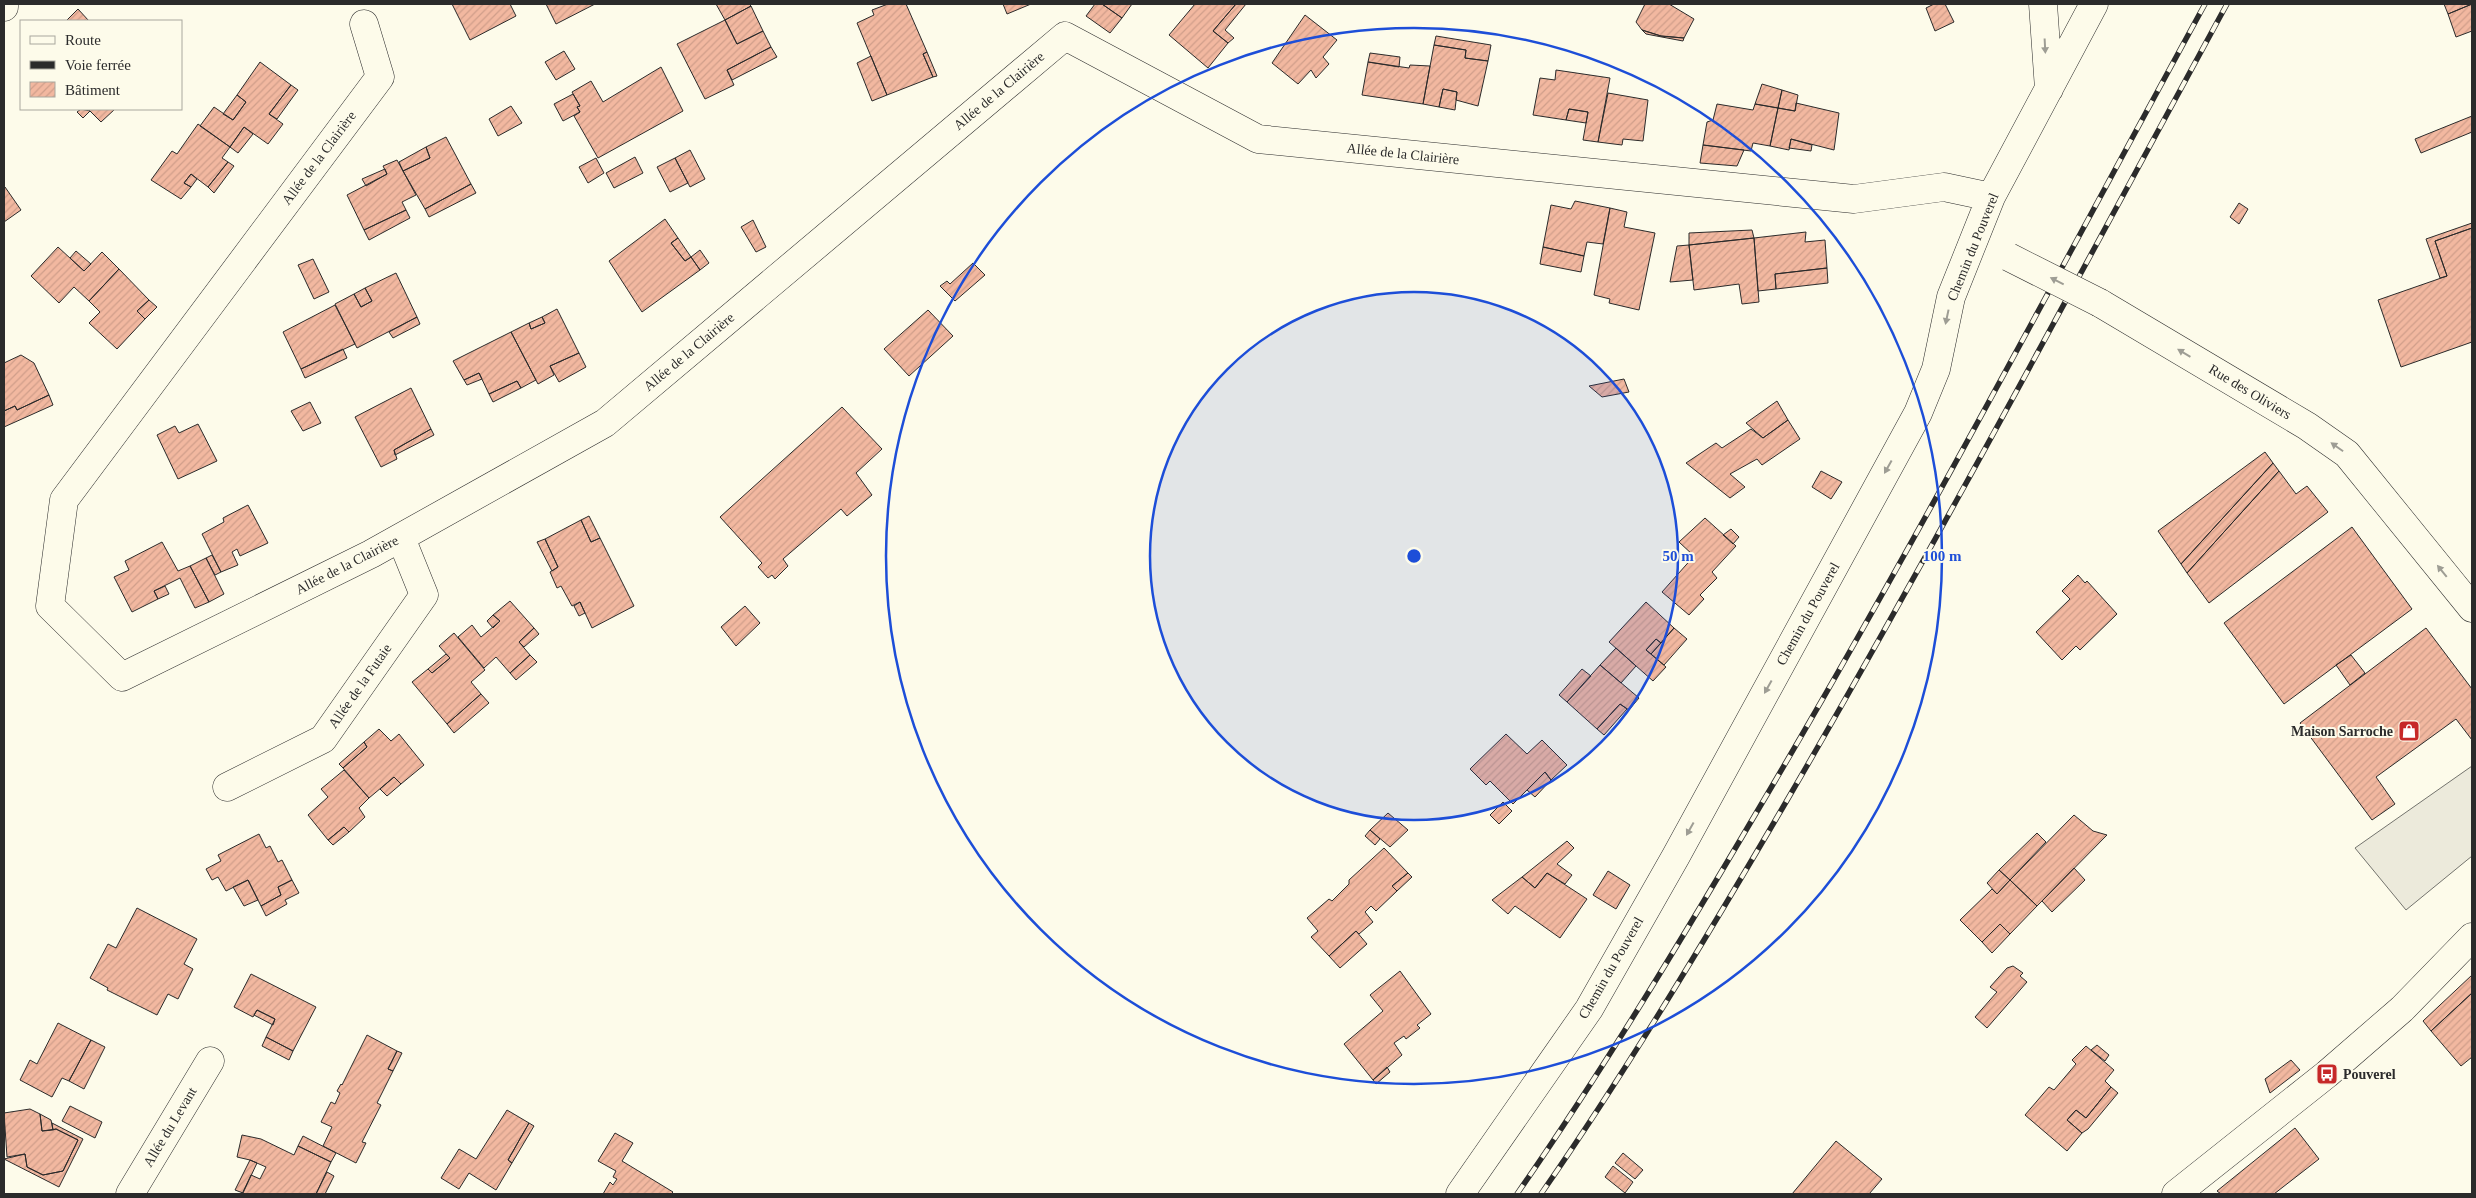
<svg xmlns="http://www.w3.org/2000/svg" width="2476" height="1198" viewBox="0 0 2476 1198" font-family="'Times New Roman',serif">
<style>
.parking{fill:#eceadb;stroke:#74746e}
.building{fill:url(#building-hatch);stroke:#2b2b2b}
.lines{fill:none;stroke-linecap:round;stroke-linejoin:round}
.minor-casing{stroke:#2b2b2b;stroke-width:29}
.major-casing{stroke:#2b2b2b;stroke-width:29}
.minor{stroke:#fdfbea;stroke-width:28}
.major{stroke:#fdfbea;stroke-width:28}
.rail-casing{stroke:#2b2b2b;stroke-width:5.5}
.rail{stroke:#fdfbea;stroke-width:4;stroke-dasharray:11;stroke-linecap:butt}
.minor-bridge-casing{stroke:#2b2b2b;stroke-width:29;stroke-linecap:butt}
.minor-bridge{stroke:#fdfbea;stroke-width:28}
.oneway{fill:#9e9d94}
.ring{fill:none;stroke:#1d4ed8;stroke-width:2.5}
.labels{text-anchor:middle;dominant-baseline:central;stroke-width:4;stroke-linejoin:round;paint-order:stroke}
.street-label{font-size:14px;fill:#2b2b2b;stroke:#fdfbea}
.poi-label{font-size:14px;font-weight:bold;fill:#2b2b2b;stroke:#fdfbea;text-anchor:end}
.centre{fill:#1d4ed8;stroke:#fdfbea;stroke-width:2.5}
.ring-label{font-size:15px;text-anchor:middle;font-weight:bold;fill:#1d4ed8;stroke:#fdfbea;stroke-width:4;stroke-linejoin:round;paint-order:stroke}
</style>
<defs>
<pattern id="building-hatch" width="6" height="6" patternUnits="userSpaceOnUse" patternTransform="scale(1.25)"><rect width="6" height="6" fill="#f2b8a0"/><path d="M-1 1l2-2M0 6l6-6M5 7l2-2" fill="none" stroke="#d09e8a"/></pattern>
</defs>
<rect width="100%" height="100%" fill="#fdfbea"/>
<!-- parking -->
<path class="parking" d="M2472,766V856L2406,910L2355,848Z"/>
<!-- building -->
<path class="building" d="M452,4H510L516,16L470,40Z
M546,4H595L556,24Z
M716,4H749L751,6L725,20Z
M888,4H906L927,52L923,54L933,77L887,95L857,23L874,15L872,10Z
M1003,4H1031L1007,14Z
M1095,4H1102L1122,18L1110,33L1086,16Z
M1102,4H1132L1122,18Z
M1195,4H1236L1213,31L1228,43L1208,68L1169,35Z
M1236,4H1246L1225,30L1234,38L1228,43L1213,31Z
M1645,4H1669L1694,19L1684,38L1661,36L1642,30L1636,22Z
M1934,4H1945L1954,22L1935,31L1926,8Z
M2444,4H2472L2448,14Z
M2472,4V31L2456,37L2448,14Z
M751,6L763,31L737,44L725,20Z
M78,9L89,21H66Z
M1305,15L1337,40L1323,57L1329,64L1316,78L1311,70L1298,84L1272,63Z
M725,20L737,44L763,31L771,47L727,70L734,85L705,99L677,44Z
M1642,30L1661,36L1684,38L1683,41L1646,34Z
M1436,36L1491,45L1488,61L1465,58L1466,50L1434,45Z
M1434,45L1466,50L1465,58L1488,61L1478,106L1456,100L1457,92L1443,89L1439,107L1423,104Z
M771,47L777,57L732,80L727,70Z
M564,51L575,69L556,80L545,62Z
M927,52L937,76L933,77L923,54Z
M1370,53L1400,57L1399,67L1368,62Z
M871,56L887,95L872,101L857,63Z
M260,62L291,85L269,114L283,124L268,144L244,127L230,147L200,126L214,107L233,120L246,102L237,95Z
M1368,62L1409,68L1410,65L1430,66L1423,104L1362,95Z
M661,67L683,111L598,158L574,116L580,112L577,107L580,106L572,92L591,81L603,102Z
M1556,70L1610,78L1598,142L1583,140L1588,112L1569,109L1566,120L1533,115L1540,78L1555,80Z
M1762,84L1782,90L1778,108L1755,104Z
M291,85L298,90L277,119L269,114Z
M1443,89L1457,92L1455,110L1439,107Z
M1782,90L1798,95L1795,111L1778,108Z
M1608,93L1648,100L1643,141L1623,139L1622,145L1598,142Z
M573,94L580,106L577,107L580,112L563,121L554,104Z
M237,95L246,102L233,120L223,114Z
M1796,103L1839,113L1834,150L1791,139L1789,150L1770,146L1778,108L1795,111Z
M1717,104L1753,110L1755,104L1778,108L1770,146L1753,143L1751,151L1703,145L1707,122L1713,120Z
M511,106L522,123L498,136L489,119Z
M81,109L90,111L83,118L77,112Z
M88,109H115L101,122Z
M1569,109L1588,112L1586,123L1566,120Z
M2472,116V132L2421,153L2415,139Z
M198,124L230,147L222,158L228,162L208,187L191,174L184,183L191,187L181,199L151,180L172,151L177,154Z
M244,127L253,134L238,153L230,147Z
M446,137L471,184L425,209L403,171L430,158L426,147Z
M1791,139L1812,145L1811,151L1789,148Z
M1703,145L1744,150L1737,166L1700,163Z
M426,147L430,158L403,171L399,162Z
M690,150L705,179L690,187L675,158Z
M635,157L643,173L614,188L606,173Z
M596,158L604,173L588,183L579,167Z
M675,158L688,183L670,192L657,167Z
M397,160L416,195L402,202L406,210L364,230L347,195L387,174L383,166Z
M228,162L234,166L214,193L208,187Z
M385,169L387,174L366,186L362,179Z
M191,174L197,179L191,187L184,183Z
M471,184L476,193L429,217L425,209Z
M5,187L21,210L4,222V188Z
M1575,201L1610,208L1603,244L1587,242L1584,256L1543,247L1551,205L1571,209Z
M2239,203L2248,209L2239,224L2230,217Z
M1610,208L1627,212L1624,227L1655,233L1639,310L1609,303L1610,299L1594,295Z
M406,210L410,218L369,240L364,230Z
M665,219L678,238L671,243L685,261L691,257L700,270L642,312L609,261Z
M753,220L766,247L756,252L741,227Z
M2472,223V228L2435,241L2447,276L2440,278L2426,239Z
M2472,228V342L2401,367L2378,300L2447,276L2435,241Z
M1752,230L1754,238L1689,245V233Z
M1806,232L1805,242L1825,240L1827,268L1775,274L1776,289L1758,291L1754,238Z
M678,238L691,257L685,261L671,243Z
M1754,238L1759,302L1742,304L1739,284L1694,290L1689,245Z
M1689,245L1693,280L1670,282L1677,246Z
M58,247L84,271L102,252L119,269L89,301L74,287L59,303L31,276Z
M1543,247L1584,256L1581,272L1540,264Z
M700,250L709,263L700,270L691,257Z
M76,251L91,264L84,271L70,258Z
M313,259L329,292L314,299L298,265Z
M973,263L985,275L955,301L940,286L947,281L950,284Z
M1827,268L1828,283L1776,289L1775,274Z
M119,269L149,300L137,311L145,319L117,349L89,323L100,312L89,301Z
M396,273L417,317L357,348L335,304L354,294L361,307L372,301L365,288Z
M365,288L372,301L361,307L354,294Z
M149,300L157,307L145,319L137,311Z
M335,305L355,344L301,369L283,332Z
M557,309L579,353L550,366L554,375L538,384L511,332L529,323L531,329L545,323L542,317Z
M928,310L953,336L909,376L884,349Z
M417,317L420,324L393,338L389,332Z
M542,317L545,323L531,329L529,323Z
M511,332L536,380L521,388L517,381L489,394L479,373L464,380L453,361Z
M343,349L347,358L305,378L301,369Z
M579,353L586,367L559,382L550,366Z
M21,355L34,363L49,395L17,410L15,406L4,411V363Z
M479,373L482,379L467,385L464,380Z
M1624,379L1629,392L1602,397L1589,386Z
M517,381L521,388L493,402L489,394Z
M411,388L431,429L394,450L397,459L381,467L355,417Z
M49,395L53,405L4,427V411L15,406L17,410Z
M1777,401L1788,420L1763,438L1746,423Z
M310,402L321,423L303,431L291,411Z
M842,407L882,449L856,473L872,495L847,516L841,509L783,559L788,566L775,579L772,575L768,578L758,567L762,563L720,517Z
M1788,420L1800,439L1762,465L1757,459L1730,474L1745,487L1730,498L1686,463L1716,443L1722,448L1751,429L1763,438Z
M198,424L217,461L178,479L157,435L175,426L179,433Z
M431,429L434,435L395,455L394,450Z
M2265,452L2273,463L2181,564L2158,531Z
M2273,463L2279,471L2187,573L2181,564Z
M1821,471L1842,482L1831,499L1812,487Z
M2279,471L2296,494L2307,486L2328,512L2209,603L2187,573Z
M248,505L268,543L240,556L237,549L232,552L238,565L221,572L202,534L224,522L223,518Z
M589,516L600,538L591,542L581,520Z
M1705,518L1736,546L1712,572L1717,578L1700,595L1704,599L1689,615L1662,592L1694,556L1679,542Z
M581,520L591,542L600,538L634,606L592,628L580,602L572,606L561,586L557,588L550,572L558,567L545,539Z
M2352,527L2412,609L2284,704L2224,623Z
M1731,529L1739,537L1733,544L1723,535Z
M545,539L558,567L552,571L537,542Z
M162,542L178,571L190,566L209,602L195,608L180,578L154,591L158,599L132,612L114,577L129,570L125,561Z
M212,555L221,572L215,575L206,558Z
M206,558L224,594L209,602L190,566Z
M2078,575L2085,583L2087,581L2117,614L2080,650L2076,646L2062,660L2036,632L2070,599L2062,591Z
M165,586L169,594L158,599L154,591Z
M510,601L534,628L519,642L530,655L510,673L496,657L484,668L458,637L472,625L481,637L500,621L493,615Z
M580,602L585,613L579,616L574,606Z
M1646,602L1674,628L1661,643L1656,639L1646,650L1666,667L1653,681L1609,642Z
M745,606L760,623L736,646L721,627Z
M493,615L500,621L493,628L487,621Z
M534,628L539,634L524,647L519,642Z
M1674,628L1687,639L1664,665L1651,654Z
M2426,628L2472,689V740L2456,719L2376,777L2395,804L2372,820L2300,723Z
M454,633L485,670L471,682L481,694L447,724L412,682L428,669L432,673L450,658L439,646Z
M1656,639L1661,643L1651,654L1646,650Z
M1616,648L1636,666L1621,683L1600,665Z
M446,654L450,658L432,673L428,669Z
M530,655L537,662L516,680L510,673Z
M2351,655L2365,673L2350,685L2336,665Z
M1600,665L1639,698L1629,710L1620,704L1597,729L1567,702Z
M1582,669L1591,676L1567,702L1559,695Z
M481,694L489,703L454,733L447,724Z
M1620,704L1627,709L1604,735L1597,729Z
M379,729L391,741L399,734L424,765L401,784L394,777L369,798L343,768L367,747L364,742Z
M1506,734L1527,754L1542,740L1567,765L1551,780L1545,772L1513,804L1490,781L1486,785L1470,769Z
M364,742L367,747L343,768L339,764Z
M344,770L369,798L359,808L365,817L349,832L344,827L328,840L308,815L328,797L321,789Z
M1545,772L1551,780L1535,797L1527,790Z
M394,777L401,784L387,796L380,789Z
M1503,802L1512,811L1499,824L1490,815Z
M1388,813L1408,830L1390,847L1370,830Z
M2074,815L2093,831L2107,835L2037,906L2010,880Z
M344,827L349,832L333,845L328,840Z
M1370,830L1380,839L1375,845L1365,836Z
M2037,833L2046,842L2010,880L1999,870Z
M259,834L266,848L270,846L278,862L282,860L292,880L278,887L281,895L261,906L248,880L226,891L218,877L212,880L206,869L221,861L218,855Z
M1567,841L1574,848L1557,864L1572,875L1565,884L1547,873L1535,888L1522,877Z
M1384,848L1408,873L1392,886L1397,891L1376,911L1371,906L1365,912L1373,922L1359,934L1356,931L1329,956L1311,937L1318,931L1307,918L1329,899L1332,901L1349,884V880Z
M2074,868L2085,880L2052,912L2042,901Z
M1999,870L2010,880L1997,894L1987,883Z
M1608,871L1630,885L1616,909L1593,895Z
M1408,873L1412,877L1397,891L1392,886Z
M1547,873L1587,899L1560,938L1515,906L1508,914L1492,900L1522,877L1535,888Z
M248,880L258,900L244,906L233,887Z
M292,880L299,893L285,900L287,904L266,916L261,906L281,895L278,887Z
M2010,880L2037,906L2010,934L2000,924L1982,942L1960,920L1992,889L1997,894Z
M137,908L197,939L184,964L193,969L178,999L168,994L157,1015L107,990L108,988L90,978L108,944L116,948Z
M2000,924L2010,934L1992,953L1982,942Z
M1356,931L1367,944L1340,968L1329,956Z
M2013,966L2023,973L2020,976L2027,982L1987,1028L1975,1017L1997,992L1990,987L2007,968Z
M1400,971L1431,1014L1417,1025L1420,1028L1406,1039L1404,1036L1394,1043L1402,1055L1373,1080L1344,1044L1383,1011L1370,995Z
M251,974L316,1007L293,1051L266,1037L275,1019L257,1010L253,1017L234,1007Z
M2472,975V993L2431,1031L2423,1021Z
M2472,993V1057L2461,1066L2431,1031Z
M257,1010L275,1019L273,1025L254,1015Z
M58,1023L91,1040L69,1081L62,1078L52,1097L20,1080L30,1060L37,1064Z
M367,1035L397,1051L388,1069L393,1071L377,1103L381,1105L362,1142L366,1143L356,1163L323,1146L332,1127L321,1122L331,1102L335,1104L340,1093L337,1091L341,1084L342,1085Z
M266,1037L293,1051L289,1060L262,1046Z
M91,1040L105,1047L84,1089L69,1081Z
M2097,1045L2109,1055L2105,1061L2091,1050Z
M2086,1046L2114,1070L2105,1081L2111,1087L2086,1118L2076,1110L2067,1120L2082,1133L2067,1151L2025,1115L2049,1087L2054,1090L2076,1064L2072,1060Z
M397,1051L402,1053L393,1071L388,1069Z
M2291,1060L2300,1070L2270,1093L2265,1079Z
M1387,1067L1390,1072L1376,1084L1373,1080Z
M2111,1087L2118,1093L2088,1129L2082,1133L2067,1120L2076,1110L2086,1118Z
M70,1106L102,1122L95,1138L62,1121Z
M30,1109L40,1114L42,1131L56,1129L78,1140L63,1171L43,1175L27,1167L25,1154L7,1157L4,1113Z
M507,1110L529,1123L508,1160L512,1163L496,1190L469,1173L459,1189L441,1178L459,1149L476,1159Z
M40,1114L51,1120L53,1130L42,1131Z
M52,1123L83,1139L59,1187L4,1159L25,1154L27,1167L43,1175L63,1171L78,1140L56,1129L53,1130Z
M529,1123L534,1126L512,1163L508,1160Z
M2295,1128L2319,1159L2274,1194H2221L2217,1191Z
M615,1133L633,1143L622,1161L673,1192L671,1194H603L610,1182L613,1185L617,1179L613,1177L616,1171L598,1161Z
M242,1135L261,1139L294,1155L298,1146L331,1162L316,1194H242L251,1175L260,1179L266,1167L250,1160L237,1157Z
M303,1136L336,1153L331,1162L298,1146Z
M1836,1141L1882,1179L1869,1194H1792Z
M1623,1153L1643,1170L1635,1179L1615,1163Z
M250,1160L257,1163L243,1193L235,1190Z
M1613,1166L1633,1182L1625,1193L1605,1177Z
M327,1172L334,1176L325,1194H316Z"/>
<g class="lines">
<!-- minor casing -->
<g class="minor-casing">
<path id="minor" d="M2043,4L2049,89
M4,7V4
M364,24L380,77L64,500L50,606L122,677L371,554L605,423L1065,36L1258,139L1854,199L1944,187L1991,197
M2100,303L2307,426L2347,454L2472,608
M227,787L323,739L424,595L401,538
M130,1194L210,1061
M1460,1194L1589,1009L1676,856L1918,413L1936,369L1951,297L1991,197L2094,4"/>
</g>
<!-- major casing -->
<g class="major-casing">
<path id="major" d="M2176,1194L2327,1074L2402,1009L2472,937"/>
</g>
<!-- minor -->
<use href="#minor" class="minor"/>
<!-- major -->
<use href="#major" class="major"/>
<!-- rail casing -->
<g class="rail-casing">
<path id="rail" d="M1517,1194C1601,1073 1677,947 1752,820C1911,552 2056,277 2205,4
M1541,1194C1629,1067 1708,935 1786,802C1939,539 2082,270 2227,4"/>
</g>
<!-- rail -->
<use href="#rail" class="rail"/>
<!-- minor-bridge casing -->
<g class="minor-bridge-casing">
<path id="minor-bridge" d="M2009,257L2100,303"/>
</g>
<!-- minor-bridge -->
<use href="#minor-bridge" class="minor-bridge"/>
</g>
<!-- one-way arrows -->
<defs><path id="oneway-solid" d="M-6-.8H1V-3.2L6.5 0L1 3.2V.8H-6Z" transform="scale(1.25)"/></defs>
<g class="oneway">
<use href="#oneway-solid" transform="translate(2045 46) rotate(87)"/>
<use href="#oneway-solid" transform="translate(2057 281) rotate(-153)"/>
<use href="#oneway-solid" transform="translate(1947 317) rotate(102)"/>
<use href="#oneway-solid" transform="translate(2184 353) rotate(-149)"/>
<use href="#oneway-solid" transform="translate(2337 447) rotate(-145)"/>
<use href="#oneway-solid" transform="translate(1888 467) rotate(119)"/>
<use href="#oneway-solid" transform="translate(2442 571) rotate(-129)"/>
<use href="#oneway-solid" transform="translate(1768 687) rotate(119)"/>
<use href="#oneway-solid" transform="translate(1690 829) rotate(119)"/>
</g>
<!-- distance rings -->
<circle cx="1414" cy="556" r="264" fill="#1d4ed8" fill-opacity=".12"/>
<g class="ring">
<circle cx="1414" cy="556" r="264"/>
<circle cx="1414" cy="556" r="528"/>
</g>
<!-- icons -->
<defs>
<g id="shop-square" transform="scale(1.125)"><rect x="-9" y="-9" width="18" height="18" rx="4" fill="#c62828" stroke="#fdfbea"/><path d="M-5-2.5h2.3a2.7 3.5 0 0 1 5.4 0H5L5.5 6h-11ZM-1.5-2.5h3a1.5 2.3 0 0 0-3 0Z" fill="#fff"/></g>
<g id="bus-square" transform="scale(1.125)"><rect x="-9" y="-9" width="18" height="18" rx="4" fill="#c62828" stroke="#fdfbea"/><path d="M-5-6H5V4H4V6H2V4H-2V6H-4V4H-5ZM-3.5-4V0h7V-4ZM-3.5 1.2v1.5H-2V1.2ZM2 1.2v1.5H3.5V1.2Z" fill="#fff"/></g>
</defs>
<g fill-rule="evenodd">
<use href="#shop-square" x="2409" y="731"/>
<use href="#bus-square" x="2327" y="1074"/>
</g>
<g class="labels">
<!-- street labels -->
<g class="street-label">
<text transform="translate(999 91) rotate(-40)">Allée de la Clairière</text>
<text transform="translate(1403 154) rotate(6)">Allée de la Clairière</text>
<text transform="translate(319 158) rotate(-53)">Allée de la Clairière</text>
<text transform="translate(1973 247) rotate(-68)">Chemin du Pouverel</text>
<text transform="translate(689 352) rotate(-40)">Allée de la Clairière</text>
<text transform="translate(2250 392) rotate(31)">Rue des Oliviers</text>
<text transform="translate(347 565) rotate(-27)">Allée de la Clairière</text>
<text transform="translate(1808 614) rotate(-61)">Chemin du Pouverel</text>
<text transform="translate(360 686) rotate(-55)">Allée de la Futaie</text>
<text transform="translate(1611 968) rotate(-60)">Chemin du Pouverel</text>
<text transform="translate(170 1127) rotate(-59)">Allée du Levant</text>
</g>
<!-- poi labels -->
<g class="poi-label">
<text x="2393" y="731">Maison Sarroche</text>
<text x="2343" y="1074" text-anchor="start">Pouverel</text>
</g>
</g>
<circle cx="1414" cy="556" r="8" class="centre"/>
<g class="ring-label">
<text x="1678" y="561">50 m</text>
<text x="1942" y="561">100 m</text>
</g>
<!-- border -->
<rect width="2476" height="1198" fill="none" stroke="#2b2b2b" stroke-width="10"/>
<!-- legend -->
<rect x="20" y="20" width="162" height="90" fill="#fdfbea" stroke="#a9a89e"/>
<rect x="30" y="36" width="25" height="8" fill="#fdfbea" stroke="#a9a89e"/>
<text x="65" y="45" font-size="15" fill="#2b2b2b">Route</text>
<rect x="30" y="61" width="25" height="8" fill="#2b2b2b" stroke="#a9a89e"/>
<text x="65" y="70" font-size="15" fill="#2b2b2b">Voie ferrée</text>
<rect x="30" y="82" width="25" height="15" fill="url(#building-hatch)" stroke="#a9a89e"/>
<text x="65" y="95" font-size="15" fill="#2b2b2b">Bâtiment</text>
</svg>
